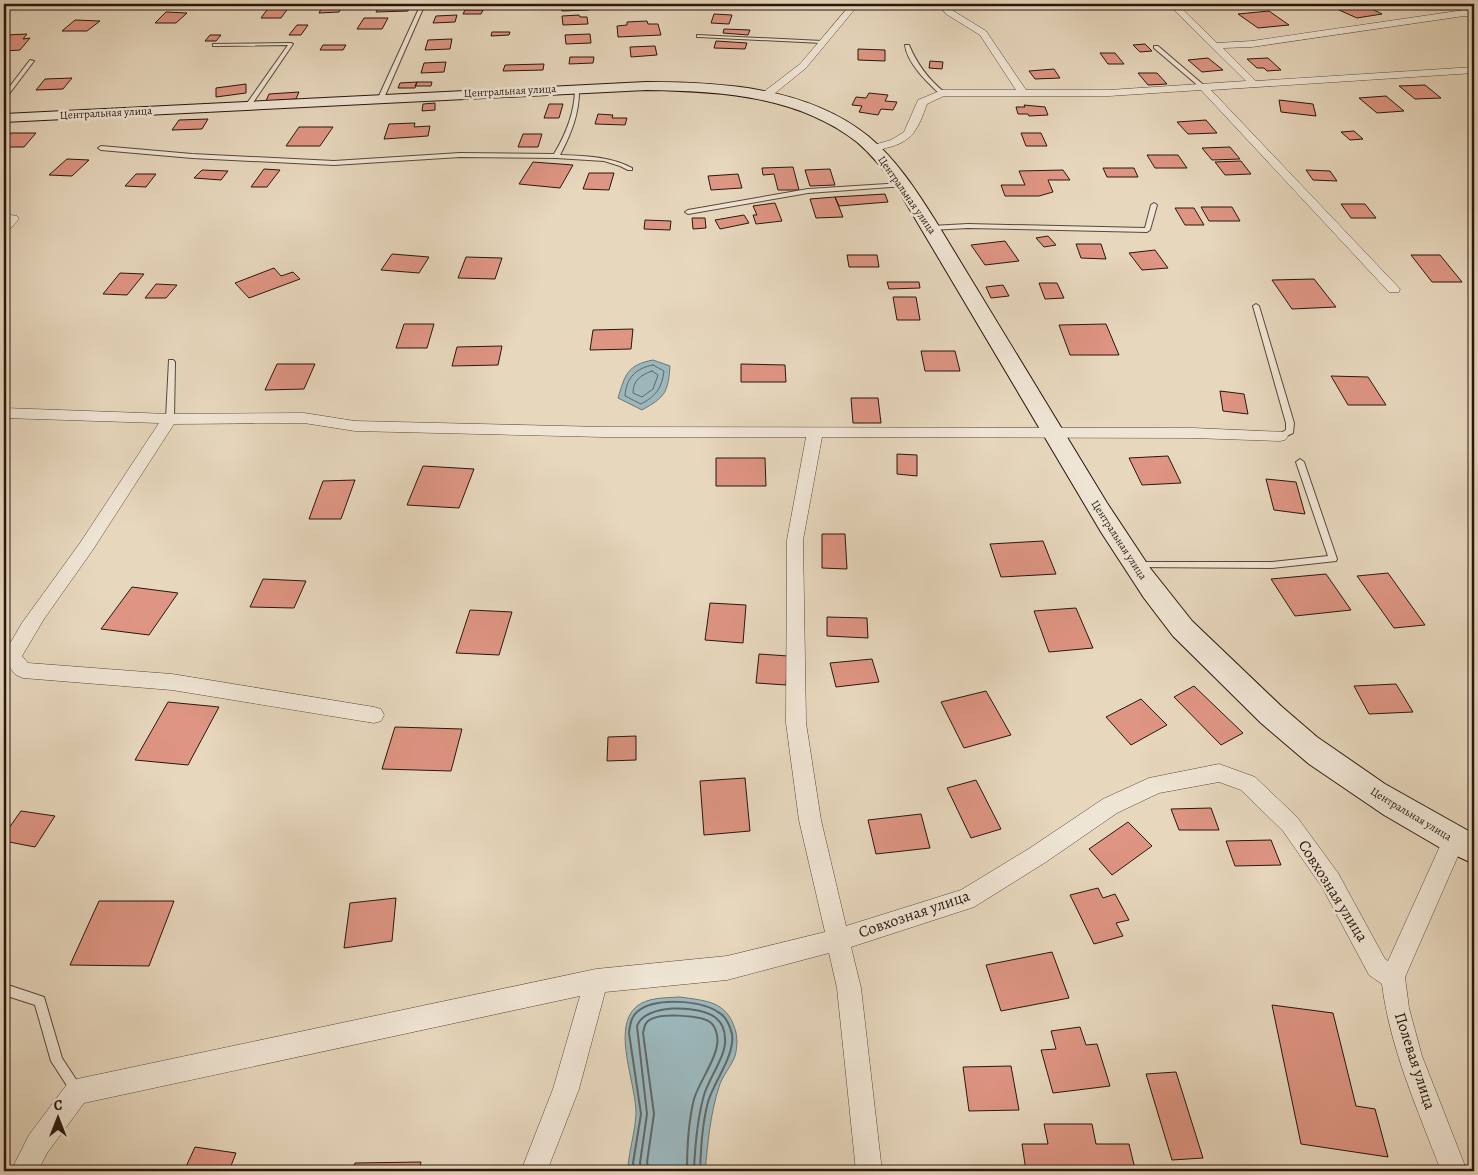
<svg xmlns="http://www.w3.org/2000/svg" width="1478" height="1175" viewBox="0 0 1478 1175" font-family="Alegreya,serif">
<style>
.water{fill:#9bb7bc;stroke:#6d7776}
.lines{fill:none;stroke-linecap:round;stroke-linejoin:round}
.shore-far1{stroke:#626764;stroke-width:1}
.shore{stroke:#626764;stroke-width:2}
.building{fill:#de9583;stroke:#28170c}
.lane-casing{stroke:#584738;stroke-width:2}
.street-casing{stroke:#584738;stroke-width:1}
.secondary-casing{stroke:#28170c;stroke-width:2}
.lane{fill:#efe5d4;fill-rule:evenodd}
.street{fill:#efe5d4;fill-rule:evenodd}
.secondary{fill:#efe5d4;fill-rule:evenodd}
.labels{text-anchor:middle;dominant-baseline:central;stroke-width:5;stroke-linejoin:round;paint-order:stroke}
.far-street-label{font-size:11px;fill:#28170c;stroke:#efe5d4}
.near-street-label{font-size:16px;fill:#28170c;stroke:#efe5d4}
</style>
<rect width="100%" height="100%" fill="#e7d7bd"/>
<filter id="stains"><feTurbulence type="fractalNoise" baseFrequency=".004" numOctaves="4"/><feColorMatrix values="0 0 0 0 .2 0 0 0 0 .09 0 0 0 0 .02 0 0 0 .5 -.17"/></filter>
<radialGradient id="worn" r=".72"><stop offset=".6" stop-color="#630" stop-opacity="0"/><stop offset="1" stop-color="#630" stop-opacity=".3"/></radialGradient>
<!-- water -->
<path class="water" d="M653,360L670,366C668,393 665,397 642,410L618,398C625,375 627,365 653,360Z
M680,997C707,1001 726,1001 735,1029C738,1037 737,1049 735,1056C731,1067 722,1076 719,1087C710,1115 708,1142 705,1171H631L628,1165C630,1148 635,1131 636,1115C637,1085 611,1029 636,1007C647,997 666,998 680,997Z"/>
<g class="lines">
<!-- shore-far1 -->
<path class="shore-far1" d="M653,365L664,371C662,388 656,396 641,404L625,396C626,378 636,368 653,365Z
M652,371L658,375L653,389L642,397L633,393C633,380 641,375 652,371Z"/>
<!-- shore -->
<path class="shore" d="M635,1171L633,1163L641,1114L629,1033C630,1025 631,1017 637,1012C654,997 700,1000 718,1012C726,1016 730,1026 732,1034C735,1056 714,1081 708,1102C702,1125 701,1148 700,1171
M641,1171L640,1163L647,1114L637,1026C645,1003 700,1005 716,1018C722,1023 725,1031 725,1039C727,1054 709,1078 704,1095C697,1120 695,1145 694,1171
M649,1171L647,1162L654,1114L643,1033C644,1030 644,1025 647,1022C656,1012 699,1015 710,1022C714,1025 716,1030 717,1035C721,1054 700,1079 694,1099C688,1123 687,1147 687,1171"/>
</g>
<!-- building -->
<path class="building" d="M324,4H344L339,12L319,13Z
M383,4H411L408,11L376,12L379,6H382Z
M1391,4H1419L1424,6L1405,8Z
M1364,5L1382,14L1357,18L1339,10Z
M588,6L589,10L562,11L561,8Z
M269,7H289L281,18H261Z
M465,10H483L481,14H463Z
M1269,11L1289,25L1258,28L1238,14Z
M166,12L187,13L176,23H155Z
M714,14L732,15L729,24L711,23Z
M457,15L455,22L433,23L436,16Z
M579,15L580,17H587L588,24L563,25L562,16Z
M364,18H388L382,29H357Z
M75,20L100,21L87,31H62Z
M647,21L648,24H658L661,35L618,37L617,26L627,25V22Z
M297,25H308L301,35H289Z
M724,29L750,30L748,35L723,33Z
M492,32H510L509,35L491,36Z
M27,34L23,39L30,38L20,50L4,51V37L6,35Z
M590,34L591,43L566,44L565,35Z
M210,35H221L216,41H205Z
M452,39L450,49L425,50L428,40Z
M716,41L747,43L745,49L714,48Z
M1145,44L1152,51L1140,52L1133,45Z
M323,45H346L343,50H320Z
M655,46L657,55L631,57L630,47Z
M858,49L885,50V61L858,60Z
M1100,53H1115L1124,64H1108Z
M570,57H594L593,63L569,64Z
M1208,58L1223,70L1202,72L1188,60Z
M1268,58L1281,70L1267,71L1264,68H1257L1247,59Z
M930,61L943,62L942,69L929,68Z
M446,62L444,72L421,73L424,63Z
M544,64L543,70L503,71L505,65Z
M1054,69L1060,78L1035,79L1029,71Z
M1138,73H1157L1167,84L1148,85Z
M72,78L63,89L36,90L45,79Z
M417,82H432L431,86H415Z
M417,82L415,88H398L400,83Z
M246,84V93L216,97V88Z
M1425,85L1441,98L1415,99L1399,86Z
M299,92L296,99L266,101L269,94Z
M869,93L888,95L885,101L897,102L893,110L881,109L878,115L859,112L862,106L852,105L856,97L866,98Z
M1386,96L1404,111L1377,113L1359,98Z
M1279,100L1313,104L1316,116L1281,112Z
M435,103V110L422,111L423,104Z
M549,104H563L559,118H544Z
M1024,105L1045,107L1048,115L1029,116L1028,114H1018L1016,107H1025Z
M598,114L613,115L612,118H627L625,125L595,124Z
M208,119L202,129L172,130L179,120Z
M1206,120L1217,133L1188,134L1177,122Z
M415,123L414,127L430,126L428,136L384,139L389,124Z
M299,127H333L320,146H286Z
M1354,131L1363,139L1350,140L1341,132Z
M11,133H36L24,147H4V141Z
M1021,133H1041L1047,146H1026Z
M523,134H542L538,147H518Z
M1230,147L1240,159L1212,160L1202,148Z
M1147,155H1178L1187,168H1155Z
M67,159L89,160L72,176L49,175Z
M1241,161L1251,174L1225,175L1215,162Z
M533,162L573,165L560,188L519,184Z
M793,167L799,190H778L774,174L763,175L762,168Z
M1103,168H1134L1138,177H1107Z
M264,169L280,170L267,187H251Z
M830,169L835,185L810,186L805,170Z
M202,170L228,171L221,180L194,178Z
M1063,170L1070,180H1048L1053,192L1039,196H1005L1001,185H1025L1019,171Z
M1306,170L1330,171L1337,181L1313,180Z
M589,173H614L609,190L583,189Z
M136,174H156L146,187L125,186Z
M738,174L742,188L711,190L708,176Z
M885,194L888,202L839,206L835,197Z
M835,197L843,217L816,218L810,199Z
M775,203L782,221L756,224L753,215H757L753,206Z
M1341,204H1365L1376,218H1351Z
M1201,207H1232L1240,221H1209Z
M1175,208H1194L1204,225H1185Z
M744,215L749,223L720,229L715,220Z
M692,218H705L706,228L693,229Z
M645,220L671,221L670,230L644,229Z
M1048,236L1056,245L1044,247L1036,238Z
M1005,241L1019,261L985,265L971,245Z
M1076,244H1101L1106,259L1081,258Z
M1155,250L1168,268L1142,270L1129,253Z
M392,254L429,257L419,273L381,270Z
M847,255H877L879,267H849Z
M1411,255H1440L1462,282H1432Z
M466,257L502,258L495,279L458,278Z
M274,268L281,276L293,272L300,279L249,298L235,283Z
M120,273L144,274L127,295L103,294Z
M1314,279L1336,307L1292,309L1272,280Z
M887,282H919L920,288L889,289Z
M1039,283H1057L1064,298L1045,299Z
M156,284L177,285L166,298H145Z
M1003,285L1009,296L991,298L986,287Z
M893,297H916L920,320H897Z
M404,324H434L427,348H396Z
M1106,324L1119,355H1070L1059,325Z
M633,329L631,349L590,350L593,330Z
M502,346L498,365L452,366L457,347Z
M921,351H955L960,371H925Z
M277,364H315L304,389L265,390Z
M741,364L785,365L786,382H741Z
M1331,376L1368,377L1386,405H1348Z
M1220,391L1244,394L1248,414L1223,411Z
M851,398H878L881,423H853Z
M897,454L917,455V476L897,474Z
M1168,456L1181,483L1142,485L1129,458Z
M716,458H765L766,486H716Z
M423,466L474,469L459,508L407,505Z
M1266,479L1296,482L1305,514L1274,510Z
M355,480L341,519H309L323,481Z
M822,534H845L847,569L822,568Z
M1043,541L1056,574L1001,577L990,544Z
M1388,573L1425,625L1394,628L1357,576Z
M1326,574L1351,610L1295,616L1271,579Z
M263,579L306,581L294,608L250,607Z
M132,587L178,593L149,635L101,629Z
M710,603L746,605L743,643L705,640Z
M1076,608L1093,648L1049,652L1034,611Z
M470,610L512,612L499,655L456,653Z
M827,617L867,618L868,638L827,636Z
M759,654L788,656L786,685L756,683Z
M872,659L879,682L836,687L830,663Z
M1396,684L1413,712L1369,714L1354,686Z
M1194,686L1243,733L1221,745L1174,697Z
M986,691L1011,735L964,748L941,702Z
M1141,699L1167,725L1131,745L1106,717Z
M168,702L219,707L188,765L135,760Z
M395,727L462,729L451,771L382,769Z
M636,736V760L607,761L608,737Z
M745,778L750,831L704,835L700,781Z
M976,780L1001,829L971,838L947,788Z
M1211,808L1219,830H1179L1171,809Z
M21,811L55,816L35,847L4,841V835Z
M921,814L930,848L876,854L868,820Z
M1128,822L1152,846L1112,875L1089,849Z
M1271,840L1281,865L1235,866L1226,841Z
M1098,888L1103,898L1115,894L1129,920L1116,923L1123,936L1094,944L1070,895Z
M396,898L392,941L344,948L350,903Z
M99,901H174L149,966L70,965Z
M1052,952L1069,998L1001,1011L986,965Z
M1272,1005L1333,1013L1356,1106L1375,1109L1388,1157L1301,1144Z
M1080,1027L1086,1045L1097,1044L1110,1086L1053,1093L1041,1050L1056,1049L1051,1031Z
M1011,1066L1019,1110L969,1111L963,1067Z
M1176,1072L1203,1158L1172,1160L1146,1074Z
M1044,1124H1092L1096,1144H1129L1135,1169H1122V1171H1026L1022,1144H1048Z
M195,1147L236,1153L229,1171H184Z
M421,1162L419,1171H353L355,1163Z"/>
<g class="lines">
<!-- lane casing -->
<g class="lane-casing">
<path id="lane" d="M421,4H425L384,98L379,99L378,98Z
M697,35L822,41L824,42L822,43L699,37H697Z
M291,43L293,44L250,107H246L245,106L288,45L215,46H213V44Z
M905,45H909C917,64 928,79 944,92V94H940C927,82 907,63 905,45Z
M1154,46H1158L1206,87V89H1202L1154,48Z
M30,60L34,61L6,98H4V94Z
M577,87L579,88C580,112 571,134 560,155C585,156 609,156 632,168V170H628L620,166L604,161L556,158L460,157L334,165L192,158L101,150L98,148L101,146L192,154L334,161L460,153L554,154C566,134 575,112 575,88Z
M903,183L906,185L905,186L808,193L688,214L685,212L688,210L808,189Z
M1154,203L1157,205L1150,230L1147,232L968,228L931,230L928,228L931,226L968,224L1145,228L1151,205Z
M1256,304L1259,306L1294,423L1293,433L1280,439L1276,436L1286,430V423L1253,306Z
M169,360H173L175,362L174,419L170,421L166,419Z
M1300,459L1304,462L1337,559L1336,561L1272,568L1133,567L1132,565L1136,562H1272L1328,556L1296,462Z
M5,984L44,997L62,1058L81,1087L83,1091L81,1095L77,1097L73,1095L51,1061L35,1005L4,995V985Z"/>
</g>
<!-- street casing -->
<g class="street-casing">
<path id="street" d="M851,4H859L806,68L769,98H761V94L800,64Z
M938,4H946L952,10L986,31L1026,90H1109L1246,81L1168,4H1177L1217,43L1252,41L1464,10L1474,11V17L1464,16L1252,47L1223,48L1256,81L1474,67V73L1211,90L1400,289L1399,292H1389L1201,90L1109,96H944L927,104C918,129 913,142 886,148C880,150 876,152 870,150L869,148L870,146L891,140L904,132L918,100L942,90H1016L980,35L946,14Z
M4,214L17,216L19,219L8,231L4,232Z
M4,408L170,414L304,413L355,421L604,427L1193,428L1285,432L1288,436L1285,440L1280,441L1193,438L822,437L803,540L806,723L821,820L846,926L961,890L1030,848L1103,799L1149,778L1219,764L1255,777L1297,817L1338,873L1385,959L1388,961L1446,833L1454,830L1462,833L1465,840L1405,977L1409,1008L1422,1056L1467,1171H1441C1418,1110 1390,1049 1382,984L1369,975L1322,887L1283,831L1241,790L1219,782L1159,793L1117,813L1046,862L974,907L851,947L861,988L882,1171H856L837,988L829,953L727,980L605,992L579,1089L547,1171H521L553,1089L580,996L84,1103L47,1153L38,1171H11L29,1135L68,1083L77,1079L596,969L727,956L825,932L799,820L786,723L787,540L806,437H604L355,431L304,423L174,424L92,551L44,619L22,656L28,663L172,674L374,707L381,709L384,715L381,721L374,723L172,690L23,678L16,675L5,662L4,655L5,652L22,623L80,543L159,423L4,418Z"/>
</g>
<!-- secondary casing -->
<g class="secondary-casing">
<path id="secondary" d="M646,82C721,82 807,87 868,136C896,159 916,190 935,220L1107,503L1150,568L1192,621L1281,706L1317,737L1385,784L1474,834V864L1444,850L1384,815L1309,764L1261,723L1173,636L1144,598L1101,532L897,188C885,171 872,155 857,142C797,95 718,91 646,90L4,122V114Z"/>
</g>
<!-- lane -->
<use href="#lane" class="lane"/>
<!-- street -->
<use href="#street" class="street"/>
<!-- secondary -->
<use href="#secondary" class="secondary"/>
</g>
<g class="labels">
<!-- far-street labels -->
<g class="far-street-label">
<text transform="translate(510 91) rotate(-3)">Центральная улица</text>
<text transform="translate(106 113) rotate(-3)">Центральная улица</text>
<text transform="translate(907 195) rotate(55)">Центральная улица</text>
<text transform="translate(1119 540) rotate(57)">Центральная улица</text>
<text transform="translate(1411 814) rotate(31)">Центральная улица</text>
</g>
<!-- near-street labels -->
<g class="near-street-label">
<text transform="translate(1333 891) rotate(58)">Совхозная улица</text>
<text transform="translate(914 914) rotate(-19)">Совхозная улица</text>
<text transform="translate(1415 1061) rotate(72)">Полевая улица</text>
</g>
</g>
<!-- margin -->
<rect width="1478" height="1175" fill="none" stroke="#e7d7bd" stroke-width="20"/>
<rect x="5" y="5" width="1468" height="1165" fill="none" stroke="#28170c" stroke-width="2.5"/>
<rect x="10" y="10" width="1458" height="1155" fill="none" stroke="#28170c"/>
<!-- north arrow -->
<g transform="translate(58 1118)" stroke="#efe5d4" stroke-width="4" paint-order="stroke">
<path d="M0-4L9 19L0 12L-9 19Z" fill="#28170c"/>
<text y="-8" font-size="14" font-weight="bold" text-anchor="middle" fill="#28170c">С</text>
</g>
<rect width="100%" height="100%" filter="url(#stains)"/>
<rect width="100%" height="100%" fill="url(#worn)"/>
</svg>
